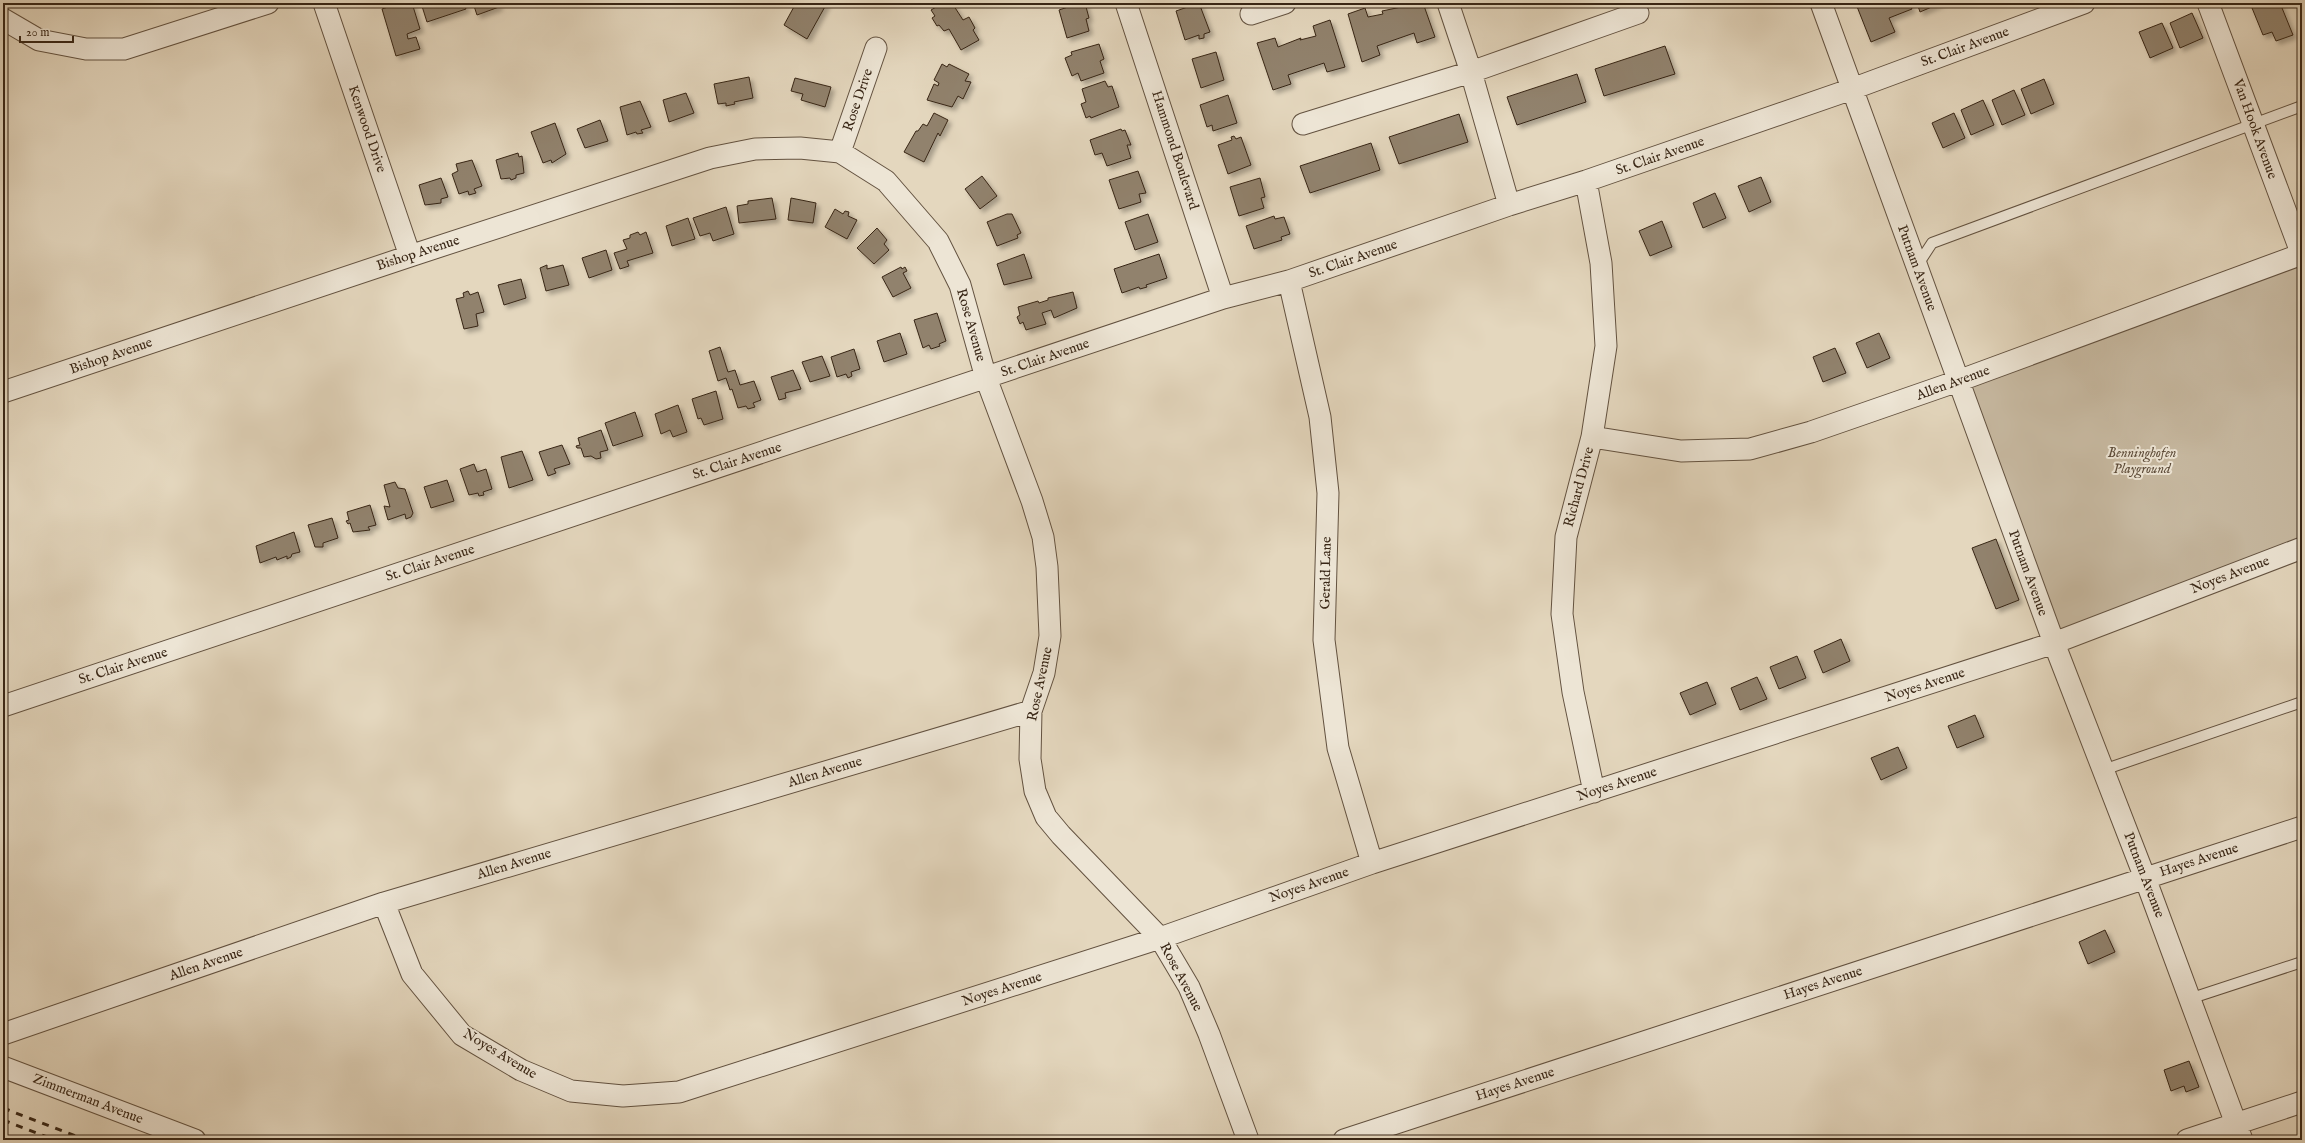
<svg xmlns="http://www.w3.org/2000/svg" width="2305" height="1143" viewBox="0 0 2305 1143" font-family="'IM FELL English',serif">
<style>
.green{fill:#c7b9a1;stroke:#80705c}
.building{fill:#91826d;stroke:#382616;filter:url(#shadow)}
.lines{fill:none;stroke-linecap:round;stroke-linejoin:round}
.lane-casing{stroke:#635240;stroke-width:12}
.street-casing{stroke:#635240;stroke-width:23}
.lane{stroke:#ede5d5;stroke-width:10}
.street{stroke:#ede5d5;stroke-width:21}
.rail{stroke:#382616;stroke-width:3;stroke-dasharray:7 7;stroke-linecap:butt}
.labels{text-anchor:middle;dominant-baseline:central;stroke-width:4;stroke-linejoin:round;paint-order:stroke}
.street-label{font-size:14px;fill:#382616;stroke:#ede5d5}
.park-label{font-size:14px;font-style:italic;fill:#5c4b39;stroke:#ede5d5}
</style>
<defs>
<filter id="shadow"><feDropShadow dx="3.5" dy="3.5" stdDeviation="2" flood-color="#0004"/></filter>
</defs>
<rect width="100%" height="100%" fill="#e4d7be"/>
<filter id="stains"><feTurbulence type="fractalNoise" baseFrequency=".005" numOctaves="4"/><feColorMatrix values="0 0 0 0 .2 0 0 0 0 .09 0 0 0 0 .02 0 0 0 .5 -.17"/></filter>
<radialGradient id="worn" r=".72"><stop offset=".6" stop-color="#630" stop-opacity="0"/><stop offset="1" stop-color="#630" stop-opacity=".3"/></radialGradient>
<!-- green -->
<path class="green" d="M2302,256V548L2054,643L1958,381Z"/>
<!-- building -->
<path class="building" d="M400,3H412L420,29L407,34L408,39L416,37L420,49L396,56L382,9Z
M421,3H464L466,9L427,22Z
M473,3H498L499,7L477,15Z
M796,3H827L807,39L784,25Z
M943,3H952L963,20L969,17L975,28L973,30L979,40L961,50L949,29L944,31L939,25L937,26L932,18L935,16L931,10Z
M1080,3H1085L1089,18L1086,19L1089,31L1067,38L1059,10Z
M1199,3L1210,32L1204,34V38L1199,39V35L1185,40L1176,11Z
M1405,3H1423L1435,37L1417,43L1414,33L1377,46L1380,55L1362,62L1348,14L1365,8L1368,17L1383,14L1382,11L1406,6Z
M1909,3L1912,9L1889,18L1895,32L1871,42L1856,4Z
M1917,3H1941L1920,12Z
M2250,3H2280L2293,35L2276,41L2272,32L2263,35Z
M2192,13L2203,38L2180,48L2170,23Z
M1330,20L1345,67L1327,72L1324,63L1288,75L1291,84L1273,90L1257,43L1275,38L1278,47L1301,38L1300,40L1316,36L1313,26Z
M2162,23L2173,48L2150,58L2139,32Z
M1099,44L1104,59L1100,61L1104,73L1081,81L1078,73L1072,76L1065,58L1072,55L1071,52Z
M1665,46L1675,74L1604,96L1595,69Z
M1216,52L1224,80L1201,88L1192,59Z
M942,64L947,67L949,64L969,74L965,81L971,82L963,99L958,96L952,107L927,100L934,84L938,86L939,83L934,80Z
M1577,74L1586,102L1517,125L1507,97Z
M749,77L753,98L734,102L735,104L726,106V103L718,104L714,84Z
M795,78L831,87L825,107L801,100L803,94L791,91Z
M2044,79L2054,104L2031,114L2021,89Z
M1105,81L1108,87L1112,86L1119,107L1091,118L1090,116L1086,118L1081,104L1086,102L1082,89Z
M2014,90L2025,115L2002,125L1992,100Z
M686,93L694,113L669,122L663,100Z
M1228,95L1237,123L1213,131L1212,125L1207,127L1200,105Z
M1983,100L1994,125L1971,135L1961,110Z
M640,101L651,127L641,130L643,133L637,134L636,132L627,135L620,107Z
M934,113L948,120L940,136L938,133L924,162L904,152L916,131H918L923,124L927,126Z
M1954,113L1965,138L1943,148L1932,123Z
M1459,114L1468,142L1399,164L1389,137Z
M600,120L608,141L585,148L577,129Z
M555,123L566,154L552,163L551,160L543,163L531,132Z
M1121,129L1122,131L1125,130L1131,145H1127L1131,158L1107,166L1102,153L1095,155L1090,140Z
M1234,136L1236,139L1241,137L1251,165L1228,174L1218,145L1232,140L1231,137Z
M1371,143L1380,170L1310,193L1300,166Z
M518,153L519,157L522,156L524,173L516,175V178L511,180L510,178L501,179L496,160Z
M472,160L482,186L474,189L476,193L469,195L468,191L459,194L452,174L458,171L456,164Z
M1138,171L1146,193L1139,194L1141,202L1119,209L1109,180Z
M982,176L997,196L980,209L965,189Z
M1761,177L1771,202L1749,212L1738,186Z
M441,178L448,197L441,199V203L425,205L419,185Z
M1260,178L1265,197L1261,198L1264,208L1239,216L1230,187Z
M1715,193L1726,218L1703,228L1693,203Z
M772,198L776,219L739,223L737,206L748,204V201Z
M791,198L816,203L813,223L788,220Z
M726,207L734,234L713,241L710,233L700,236L693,218Z
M835,209L843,214L845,211L849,212L848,216L857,220L847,239L825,227Z
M1007,214H1012L1021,233L1017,235L1018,238L997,246L987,222Z
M1148,214L1158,242L1135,250L1125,222Z
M1274,216L1275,219L1284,217L1290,234L1281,237L1282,240L1254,249L1246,226Z
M688,218L695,239L672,246L666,226Z
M1662,221L1672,247L1650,256L1639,231Z
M877,228L887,240L884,244L889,250L874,264L857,248Z
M638,232L640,235L646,232L653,253L627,261L629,266L620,269L614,253L627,249L623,240L630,238V235Z
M606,250L612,270L589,278L582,258Z
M1024,254L1032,278L1004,285L997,264Z
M1159,254L1167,278L1146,285L1147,287L1140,289L1139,287L1122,293L1114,269Z
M547,265V269L563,265L569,285L546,291L540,268Z
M901,267L902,269L905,267L907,271L903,273L911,288L893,297L882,277Z
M521,279L526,298L504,305L498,285Z
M468,291L470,295L478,292L484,312L476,314L478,326L464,329L456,299L464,297L463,293Z
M1073,292L1077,308L1054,318L1051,310L1042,313L1046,324L1026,330L1023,322L1020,324L1017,317L1020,315L1018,307L1038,301L1039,303L1048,300V298Z
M937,313L946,341L939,344L940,346L931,349L929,345L923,348L914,320Z
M900,333L907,354L884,362L877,341Z
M1879,333L1890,358L1867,368L1856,343Z
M720,347L728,372L735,370L740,385L754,381L761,400L753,403L755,407L748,409L746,406L738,408L732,389L730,390L726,378L718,381L709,351Z
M1835,348L1846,373L1823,382L1813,357Z
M854,349L860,369L851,372L852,376L848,378L846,374L837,377L831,357Z
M822,356L830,376L810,382L802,362Z
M793,370L801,389L785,393L786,398L779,400L771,377Z
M716,391L723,419L704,425L701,418L698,419L692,399Z
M678,405L687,432L673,437L670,430L661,434L655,414Z
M635,412L643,436L613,446L605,423Z
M601,430L608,450L600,452L601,458L596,459L591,456L584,457L581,448H577L576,446L580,445L578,438Z
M562,445L570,464L554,469L556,473L548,476L539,452Z
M522,451L533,480L509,488L501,457Z
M474,464L477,472L486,469L492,489L483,492L484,495L479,496L478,493L469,495L460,469Z
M447,480L454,501L431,508L424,487Z
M395,482L398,488L405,489L413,513L411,517L406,519L405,514L388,520L384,506L390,507L384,485Z
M370,505L376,525L368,527L370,530L353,532L350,523L348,524L346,521L349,520L347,512Z
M332,518L338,538L323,543V547H315L308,525Z
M294,532L300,552L292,554L291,557L287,559V556L277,560L276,557L260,563L256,546Z
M1996,539L2019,600L1996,609L1972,548Z
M1841,639L1850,661L1823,673L1814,651Z
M1797,656L1806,678L1779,689L1770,667Z
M1757,677L1767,699L1740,710L1731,688Z
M1707,682L1716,704L1690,715L1680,693Z
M1975,715L1984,737L1957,748L1948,726Z
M1898,747L1907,768L1881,780L1871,758Z
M2105,930L2115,952L2088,964L2079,942Z
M2189,1061L2199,1087L2186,1092L2184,1086L2171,1091L2164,1070Z"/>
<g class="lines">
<!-- lane casing -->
<g class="lane-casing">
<path id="lane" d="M1917,266L1932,243L2302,106
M2103,770L2302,702
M2189,999L2302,962"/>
</g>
<!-- street casing -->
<g class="street-casing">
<path id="street" d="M324,3L410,256
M1126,3L1223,298
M1448,3L1471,72L1509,205
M1821,3L2054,643L2145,878L2242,1140
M2208,3L2302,255
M1251,14L1285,3
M3,19L39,40L86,49H124L268,3
M1303,124L1471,72L1638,13
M840,152L876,48
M1586,181L1601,263L1606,346L1592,437L1566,537L1562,614L1573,692L1594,792
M1289,281L1320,417L1328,493L1324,640L1338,748L1372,863
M3,392L410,256L710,158L755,149L800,148L840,152L886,181L938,241L960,285L986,378L1032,501L1043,537L1047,567L1050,636L1044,673L1031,711L1030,759L1035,791L1046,817L1061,835L1160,938L1189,987L1209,1034L1248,1140
M1592,437L1681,451L1750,449L1811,432L1958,381L2302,254
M3,706L1223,298L1289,281L1509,205L1586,181L1852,89L2084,3
M384,903L412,974L462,1035L521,1070L571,1091L623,1096L679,1092L1160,938L1372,863L2054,643L2302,548
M3,1034L384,903L1031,711
M3,1067L195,1140
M1344,1140L2302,827
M2187,1140L2302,1102"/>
</g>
<!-- lane -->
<use href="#lane" class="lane"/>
<!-- street -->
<use href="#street" class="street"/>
<!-- rail -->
<path class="rail" d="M3,1108L86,1140
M3,1120L55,1140"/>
</g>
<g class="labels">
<!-- street labels -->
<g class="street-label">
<text transform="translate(1965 47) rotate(-20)">St. Clair Avenue</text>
<text transform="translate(858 100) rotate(-71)">Rose Drive</text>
<text transform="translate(367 129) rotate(71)">Kenwood Drive</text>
<text transform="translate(2255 129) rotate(70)">Van Hook Avenue</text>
<text transform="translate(1175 150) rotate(72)">Hammond Boulevard</text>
<text transform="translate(1660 156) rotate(-19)">St. Clair Avenue</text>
<text transform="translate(418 253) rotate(-18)">Bishop Avenue</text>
<text transform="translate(1353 259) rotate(-19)">St. Clair Avenue</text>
<text transform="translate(1917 268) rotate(70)">Putnam Avenue</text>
<text transform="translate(971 325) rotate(74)">Rose Avenue</text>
<text transform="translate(111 356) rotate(-19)">Bishop Avenue</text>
<text transform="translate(1045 358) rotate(-19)">St. Clair Avenue</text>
<text transform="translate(1953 383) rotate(-20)">Allen Avenue</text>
<text transform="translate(737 461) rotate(-18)">St. Clair Avenue</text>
<text transform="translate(1579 487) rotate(-75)">Richard Drive</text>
<text transform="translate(430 563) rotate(-18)">St. Clair Avenue</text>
<text transform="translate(1326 573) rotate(-89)">Gerald Lane</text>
<text transform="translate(2028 573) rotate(70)">Putnam Avenue</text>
<text transform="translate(2230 575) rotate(-21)">Noyes Avenue</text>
<text transform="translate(123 666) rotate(-18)">St. Clair Avenue</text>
<text transform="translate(1040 684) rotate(-78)">Rose Avenue</text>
<text transform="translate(1925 685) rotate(-18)">Noyes Avenue</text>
<text transform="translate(825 772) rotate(-17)">Allen Avenue</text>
<text transform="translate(1617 784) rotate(-18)">Noyes Avenue</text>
<text transform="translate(2199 860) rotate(-18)">Hayes Avenue</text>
<text transform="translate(514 864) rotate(-17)">Allen Avenue</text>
<text transform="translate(2144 875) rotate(69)">Putnam Avenue</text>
<text transform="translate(1309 885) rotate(-19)">Noyes Avenue</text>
<text transform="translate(206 964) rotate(-19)">Allen Avenue</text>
<text transform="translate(1181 977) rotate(62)">Rose Avenue</text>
<text transform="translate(1823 983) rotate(-18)">Hayes Avenue</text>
<text transform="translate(1002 989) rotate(-18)">Noyes Avenue</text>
<text transform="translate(500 1054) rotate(31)">Noyes Avenue</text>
<text transform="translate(1515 1084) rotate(-18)">Hayes Avenue</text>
<text transform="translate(88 1099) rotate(21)">Zimmerman Avenue</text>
</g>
<!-- park labels -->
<g class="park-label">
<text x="2142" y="453">Benninghofen<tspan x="2142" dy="16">Playground</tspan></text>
</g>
</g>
<!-- margin -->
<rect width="2305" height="1143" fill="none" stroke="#e4d7be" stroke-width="16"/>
<rect x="4" y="4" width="2297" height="1135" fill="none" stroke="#382616" stroke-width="2"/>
<rect x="8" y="8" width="2289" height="1127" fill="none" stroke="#382616"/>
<!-- scale -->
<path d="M20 36v6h53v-6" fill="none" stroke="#382616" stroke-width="2"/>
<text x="26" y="36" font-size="12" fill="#382616" stroke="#ede5d5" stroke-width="3" paint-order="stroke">20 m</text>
<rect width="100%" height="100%" filter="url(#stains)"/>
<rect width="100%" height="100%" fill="url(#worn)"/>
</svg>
